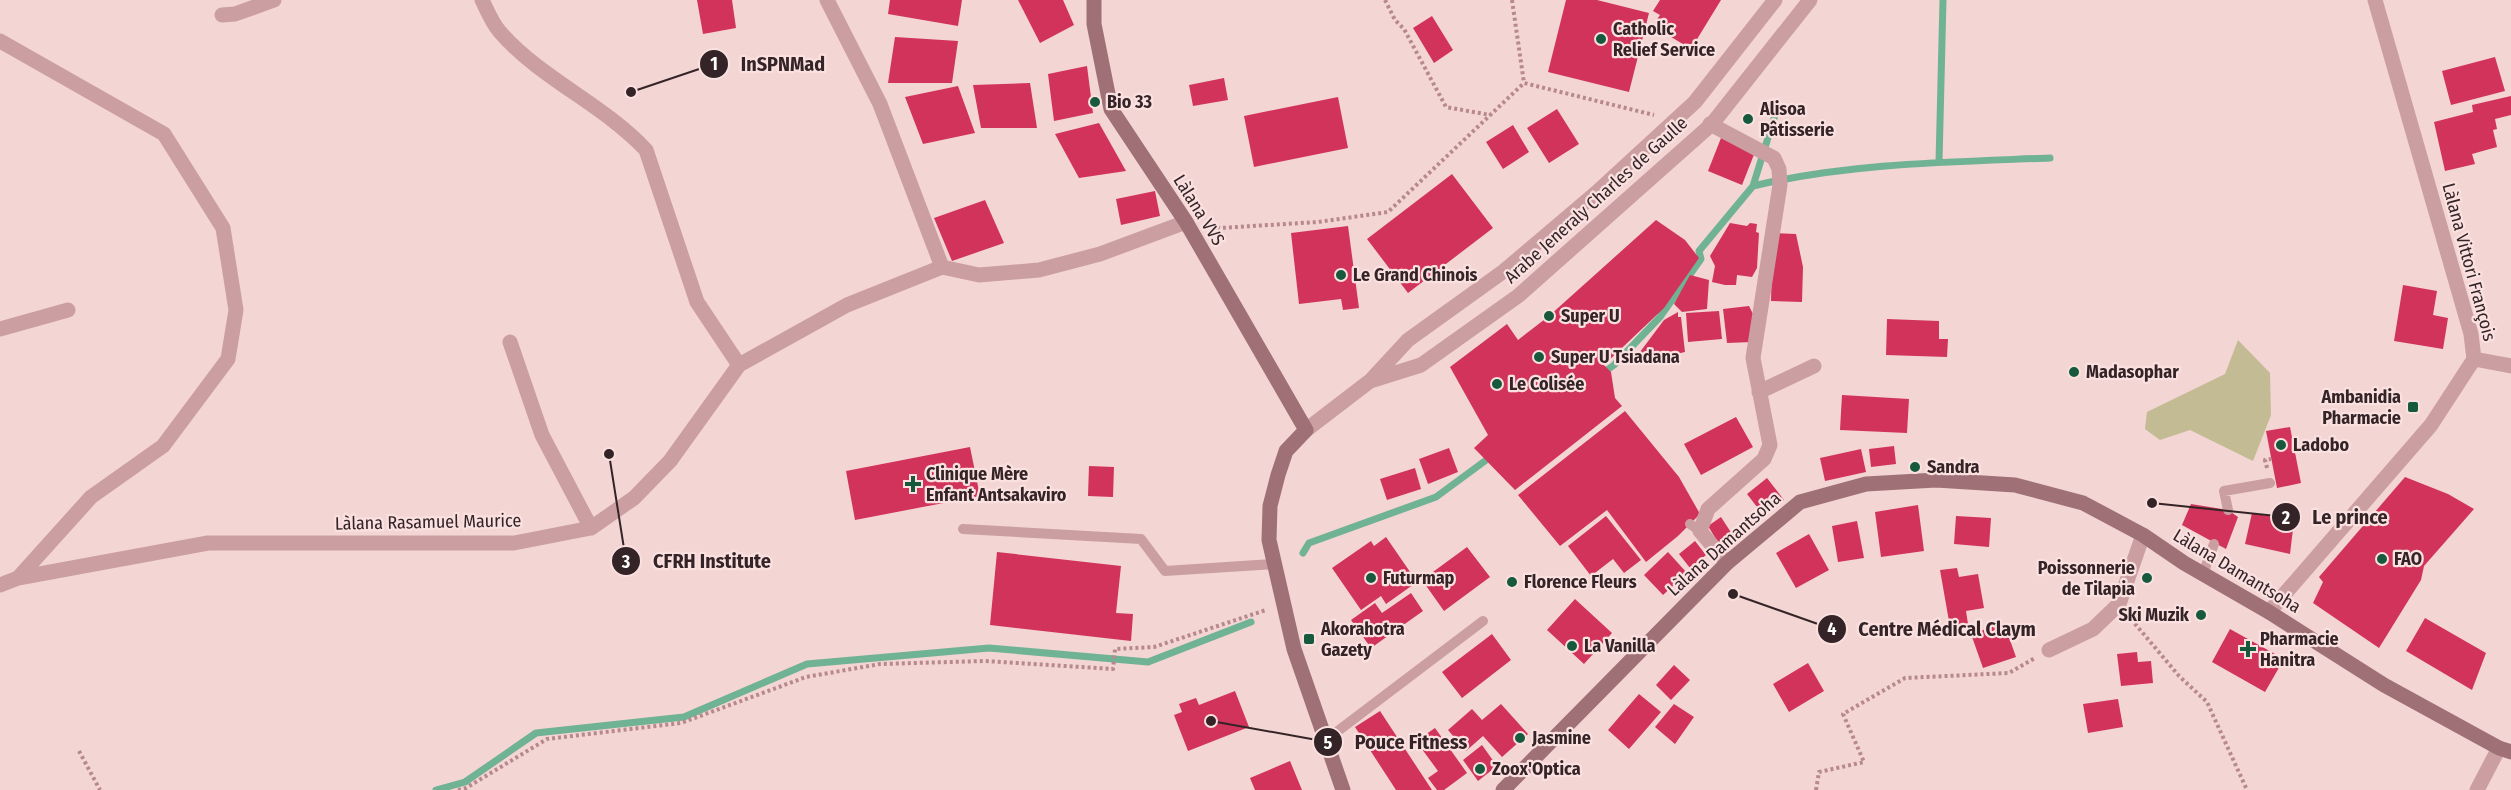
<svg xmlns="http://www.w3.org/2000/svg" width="2511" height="790" viewBox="0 0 2511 790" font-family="'Fira Sans Condensed',sans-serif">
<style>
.green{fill:#c2bb93}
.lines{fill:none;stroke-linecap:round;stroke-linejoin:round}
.stream{stroke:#70b294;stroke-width:7}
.building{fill:#d2335b}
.path{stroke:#b7898d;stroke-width:4;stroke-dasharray:3 3;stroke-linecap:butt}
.service{stroke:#cb9fa1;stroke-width:10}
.minor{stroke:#cb9fa1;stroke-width:15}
.tertiary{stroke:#cb9fa1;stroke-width:15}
.secondary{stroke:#9f7177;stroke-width:15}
.poi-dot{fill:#16593c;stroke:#fae1e0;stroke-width:2}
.labels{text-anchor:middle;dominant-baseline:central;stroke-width:4.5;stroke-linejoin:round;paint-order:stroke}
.poi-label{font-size:18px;font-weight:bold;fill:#342427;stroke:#fae1e0;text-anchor:start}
.street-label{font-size:18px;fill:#342427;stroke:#fae1e0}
.leader{fill:none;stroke:#342427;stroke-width:2}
.callout-dot{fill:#342427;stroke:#fae1e0;stroke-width:2}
.mark-label{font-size:18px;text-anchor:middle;font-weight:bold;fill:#fff}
.callout-label{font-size:20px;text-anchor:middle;font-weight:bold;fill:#342427;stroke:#fae1e0;stroke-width:4.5;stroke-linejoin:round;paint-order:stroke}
</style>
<rect width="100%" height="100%" fill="#f3d5d4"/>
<!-- green -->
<path class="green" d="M2238,340L2270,373L2271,415L2253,461L2190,430L2160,440L2145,429L2147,412L2225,374Z"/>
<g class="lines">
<!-- stream -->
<path class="stream" d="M1939,162L1943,0
M1753,186C1850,163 1951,162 2050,158
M1603,373L1614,365L1660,317L1701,259L1699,251L1753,186L1776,112
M1303,553L1309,543L1436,497L1493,455
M436,790L465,782L536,733L684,717L807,664L989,648L1148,662L1251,622"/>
</g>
<!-- building -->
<path class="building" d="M697,0H732L736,28L703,34Z
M890,0H962L958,26L888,14Z
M1018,0H1063L1074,25L1040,43Z
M1566,0H1597L1649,13L1629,92L1548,72Z
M1660,0H1721L1691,49L1653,26L1660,15L1653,11Z
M1432,16L1453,50L1434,63L1413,28Z
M895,37L958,41L952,83H888Z
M2495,57L2505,91L2451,105L2442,71Z
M1087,66L1093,113L1054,121L1048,74Z
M1224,78L1228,100L1193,106L1189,85Z
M1030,83L1037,128H981L973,85Z
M958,86L975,133L923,144L905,97Z
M2511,96V115L2495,119L2497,129L2493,130L2497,147L2472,154L2475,164L2445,171L2434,122L2473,112L2472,105Z
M1338,97L1348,148L1254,167L1244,116Z
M1557,109L1579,144L1549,163L1527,128Z
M1099,123L1126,171L1079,178L1055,134Z
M1513,125L1529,152L1503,169L1486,142Z
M1721,138L1755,152L1742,185L1708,171Z
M1452,174L1493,228L1408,293L1367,239Z
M1155,191L1160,216L1121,225L1116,199Z
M985,200L1004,243L952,261L934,218Z
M1656,220L1685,240L1699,258L1664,308L1604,365L1611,372L1615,398L1622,406L1515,490L1474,448L1488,435L1450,367L1507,324L1518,340L1549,316Z
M1730,223L1747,226L1750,223L1757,224L1756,232L1759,233L1757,268L1752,277L1737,275L1736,285H1725L1712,282L1715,266L1710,256Z
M1348,226L1359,308L1343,310L1341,299L1299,304L1291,233Z
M1773,233L1796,234L1803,267L1802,302L1771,301Z
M1690,275L1709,280L1707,309L1682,312L1674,304Z
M2403,285L2437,291L2433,315L2448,318L2443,349L2394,341Z
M1749,306L1753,314L1752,342L1727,343L1723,309Z
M1719,311L1722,339L1688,342L1686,313Z
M1678,312V317H1681L1685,352L1650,360L1640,352L1664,320Z
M1887,319L1939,321V339H1948L1947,357L1886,355Z
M1842,395L1909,399L1907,433L1840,430Z
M1625,411L1679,477L1700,514L1678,536L1646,562L1607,510L1560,546L1518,495Z
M1736,417L1753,447L1701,475L1684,444Z
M2290,427L2301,483L2277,488L2266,431Z
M1894,446L1896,464L1871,467L1869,449Z
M970,447L980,496L855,520L846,471Z
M1449,448L1458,472L1428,484L1419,459Z
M1861,449L1866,472L1825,481L1820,458Z
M1089,466L1114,467L1113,497L1088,496Z
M1415,468L1421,489L1387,500L1380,479Z
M2405,477L2448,494L2474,509L2424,566L2421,580L2379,648L2313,603L2323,582L2319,577Z
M1767,478L1784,500L1764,516L1747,494Z
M2191,504L2228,510L2238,517L2226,549L2182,525Z
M1918,505L1924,551L1881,557L1875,512Z
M2252,513L2294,521L2290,554L2245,544Z
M1606,516L1641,560L1624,573L1613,559L1591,576L1568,546Z
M1956,516L1991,518L1989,547L1954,544Z
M1721,517L1732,534L1719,544L1708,526Z
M1857,521L1864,558L1838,562L1832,526Z
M1809,534L1829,570L1796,588L1776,553Z
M1386,537L1417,582L1386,604L1381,596L1361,610L1332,568L1371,541L1374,546Z
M1695,541L1706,555L1690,568L1679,554Z
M1467,547L1490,577L1444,611L1422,580Z
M997,552L1121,566L1116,613L1133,614L1131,641L990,625Z
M1668,552L1687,573L1663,595L1644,575Z
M1957,568L1959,577L1978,574L1984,608L1966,611L1968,624L1950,627L1940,570Z
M1411,593L1423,611L1371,648L1351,620L1375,603L1382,613Z
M1575,599L1612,633L1584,664L1547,630Z
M2425,618L2486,653L2472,690L2406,651Z
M2004,623L2016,657L1983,668L1971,634Z
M2230,629L2284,659L2265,692L2212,662Z
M1492,634L1511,660L1462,698L1442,672Z
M2137,652L2138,662L2151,661L2153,683L2121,686L2117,654Z
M1808,663L1824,691L1789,712L1773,684Z
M1674,665L1690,680L1671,700L1656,685Z
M1235,691L1249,727L1188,751L1174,715L1182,712L1179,704L1196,698L1199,705Z
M1639,694L1661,712L1629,749L1608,730Z
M2118,699L2123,727L2088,733L2083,704Z
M1501,704L1528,734L1502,757L1483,736L1466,751L1448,730L1472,709L1482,720Z
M1674,704L1694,717L1675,744L1655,727Z
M1380,711L1432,790H1396L1355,727Z
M1435,728L1467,773L1444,790H1437L1428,778L1438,771L1416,741Z
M1482,745L1497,766L1478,781L1463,760Z
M1290,761L1302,790H1255L1250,778Z"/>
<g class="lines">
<!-- path -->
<path class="path" d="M1385,0L1395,20L1404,29L1446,107L1490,115
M1512,0L1524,83
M1211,227L1220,228L1318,222L1388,212L1524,83L1654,115
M2267,468L2265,460L2271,459
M2131,619L2179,676L2207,702L2247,790
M79,751L100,790
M458,790L466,788L547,739L681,723L806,677L880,664L985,661L1113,669L1115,649L1154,647L1266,610
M1816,790L1819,772L1864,762L1843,714L1905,678L2009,673L2035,658"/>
<!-- service -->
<path class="service" d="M2228,510L2224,491L2270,483
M1690,524L1700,531
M963,529L1141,539L1165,571L1274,564
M2203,574L2214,544
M1326,740L1483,621"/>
<!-- minor -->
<path class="minor" d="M482,0C487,10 492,23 500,32C541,79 603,104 646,150L697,302L739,365
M827,0L880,104L942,267
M222,15L235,14L274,0
M0,41L164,134L223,228L236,310L228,359L163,446L91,497L18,578
M1710,124L1774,158L1779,169L1780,185L1753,358L1770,445L1764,459L1708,509L1700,531L1727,563
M0,329L68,310
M510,342L542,435L591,528
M2474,359L2511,366
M1759,392L1814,366
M0,585L18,578L208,543H514L591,528L634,498L670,461L739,365L847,305L942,267L979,275L1039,270L1100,254L1186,222
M2269,612L2431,425L2474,359L2471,334L2375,0
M2049,650L2093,629L2119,604L2143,535
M2477,790L2499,748"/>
<!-- tertiary -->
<path class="tertiary" d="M1370,381L1421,365L1518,296L1712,124L1810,0
M1306,430L1370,381L1408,340L1504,271L1596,193L1695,102L1775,0"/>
<!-- secondary -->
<path class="secondary" d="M1094,0V24L1111,109L1186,222L1306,430L1286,451L1278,475L1270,506L1269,540L1294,649L1343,790
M1503,790L1727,563L1800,502L1866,484L1936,480L2015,485L2083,503L2143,535L2184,563L2269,612L2384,685L2499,748L2511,752"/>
</g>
<!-- markers -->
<g class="poi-dot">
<circle cx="1601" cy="39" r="6"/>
<circle cx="1095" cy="102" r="6"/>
<circle cx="1748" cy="119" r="6"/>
<circle cx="1341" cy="275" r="6"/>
<circle cx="1549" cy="316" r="6"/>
<circle cx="1539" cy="357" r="6"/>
<circle cx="2074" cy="372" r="6"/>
<circle cx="1497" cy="384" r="6"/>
<rect x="2407" y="401" width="12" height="12" rx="3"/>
<circle cx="2281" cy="445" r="6"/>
<circle cx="1915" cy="467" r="6"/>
<path d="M910 475h6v6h6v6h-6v6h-6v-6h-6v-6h6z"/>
<circle cx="2382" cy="559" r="6"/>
<circle cx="1371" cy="578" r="6"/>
<circle cx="2147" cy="578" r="6"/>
<circle cx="1512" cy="582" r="6"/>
<circle cx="2201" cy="615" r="6"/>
<rect x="1303" y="633" width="12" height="12" rx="3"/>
<circle cx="1572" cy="646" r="6"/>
<path d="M2245 640h6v6h6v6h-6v6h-6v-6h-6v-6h6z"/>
<circle cx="1520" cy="738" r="6"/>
<circle cx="1480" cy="769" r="6"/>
</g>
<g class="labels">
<!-- poi labels -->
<g class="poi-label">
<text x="1613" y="29">Catholic<tspan x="1613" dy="21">Relief Service</tspan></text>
<text x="1107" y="102">Bio 33</text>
<text x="1760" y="109">Alisoa<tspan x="1760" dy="21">Pâtisserie</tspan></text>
<text x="1353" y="275">Le Grand Chinois</text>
<text x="1561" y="316">Super U</text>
<text x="1551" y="357">Super U Tsiadana</text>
<text x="2086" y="372">Madasophar</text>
<text x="1509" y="384">Le Colisée</text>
<text x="2401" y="397" text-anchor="end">Ambanidia<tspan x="2401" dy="21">Pharmacie</tspan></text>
<text x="2293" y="445">Ladobo</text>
<text x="1927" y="467">Sandra</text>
<text x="926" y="474">Clinique Mère<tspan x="926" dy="21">Enfant Antsakaviro</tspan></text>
<text x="2394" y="559">FAO</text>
<text x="2135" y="568" text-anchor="end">Poissonnerie<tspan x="2135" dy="21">de Tilapia</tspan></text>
<text x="1383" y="578">Futurmap</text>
<text x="1524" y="582">Florence Fleurs</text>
<text x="2189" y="615" text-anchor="end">Ski Muzik</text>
<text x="1321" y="629">Akorahotra<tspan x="1321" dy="21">Gazety</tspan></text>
<text x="2260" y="639">Pharmacie<tspan x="2260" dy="21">Hanitra</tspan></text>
<text x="1584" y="646">La Vanilla</text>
<text x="1532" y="738">Jasmine</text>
<text x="1492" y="769">Zoox'Optica</text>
</g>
<!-- street labels -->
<g class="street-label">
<text transform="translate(1596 200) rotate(-42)">Arabe Jeneraly Charles de Gaulle</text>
<text transform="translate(1199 210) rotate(58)">Làlana VVS</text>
<text transform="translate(2469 262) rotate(75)">Làlana Vittori François</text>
<text transform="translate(428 522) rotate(-1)">Làlana Rasamuel Maurice</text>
<text transform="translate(1724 544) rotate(-42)">Làlana Damantsoha</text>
<text transform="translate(2237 571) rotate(31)">Làlana Damantsoha</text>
</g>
</g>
<!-- callouts -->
<path class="leader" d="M631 92L714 64M2152 503L2286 517M609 454L626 561M1733 594L1832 629M1211 721L1328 742"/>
<g class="callout-dot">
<circle cx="631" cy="92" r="6"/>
<circle cx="2152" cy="503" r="6"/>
<circle cx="609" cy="454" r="6"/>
<circle cx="1733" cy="594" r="6"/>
<circle cx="1211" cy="721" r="6"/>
<circle cx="714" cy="64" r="15"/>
<circle cx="2286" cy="517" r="15"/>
<circle cx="626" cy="561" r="15"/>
<circle cx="1832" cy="629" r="15"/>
<circle cx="1328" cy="742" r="15"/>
</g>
<g class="mark-label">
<text x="714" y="70">1</text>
<text x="2286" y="524">2</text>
<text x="626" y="568">3</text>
<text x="1832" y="635">4</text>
<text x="1328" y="749">5</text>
</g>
<g class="callout-label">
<text x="783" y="71">InSPNMad</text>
<text x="2350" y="524">Le prince</text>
<text x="712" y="568">CFRH Institute</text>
<text x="1947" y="636">Centre Médical Claym</text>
<text x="1411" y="749">Pouce Fitness</text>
</g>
</svg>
